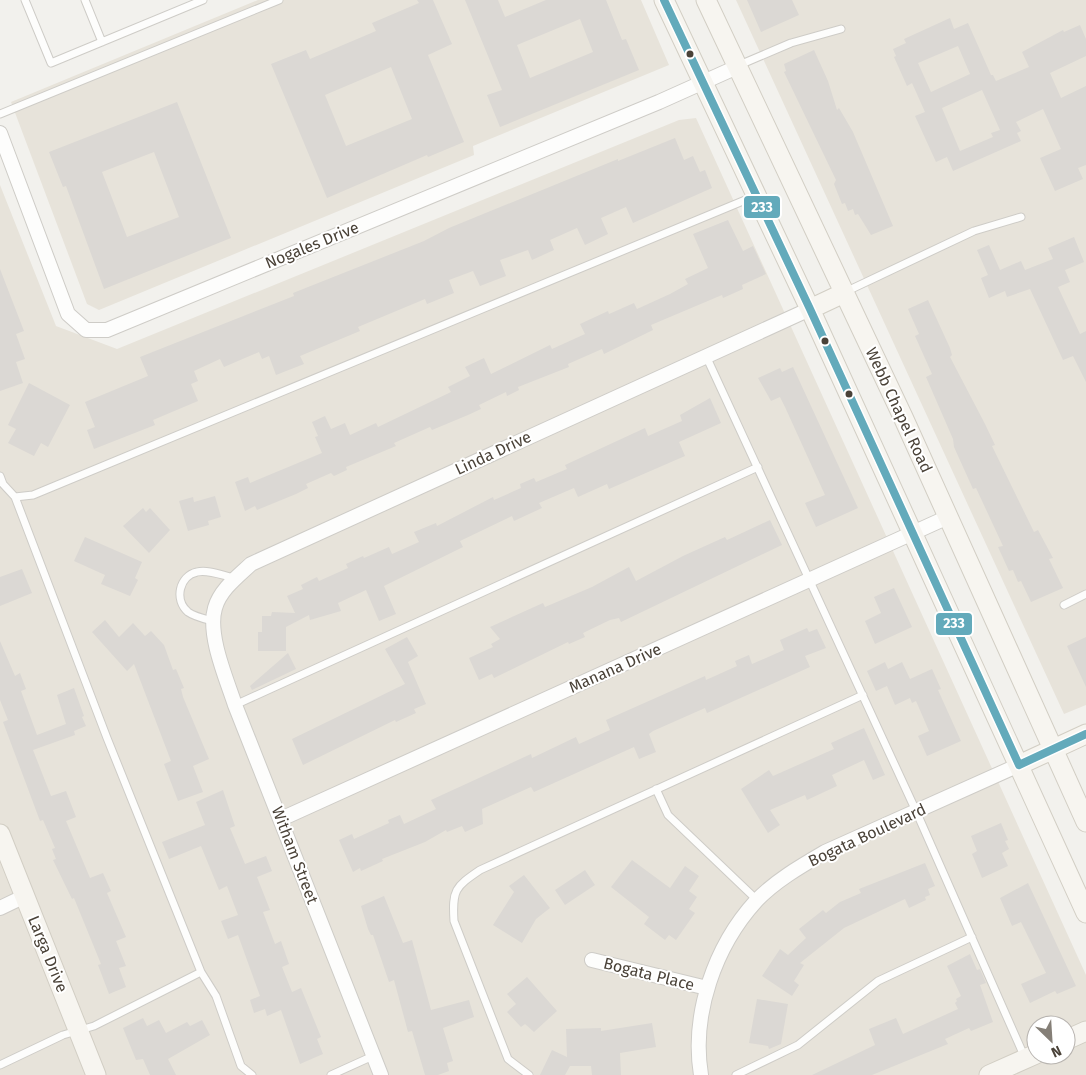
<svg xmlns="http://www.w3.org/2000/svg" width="1086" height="1075" viewBox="0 0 1086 1075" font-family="'Fira Sans',sans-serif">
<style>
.residential{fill:#e7e3da;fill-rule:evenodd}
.building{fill:#dbd8d4;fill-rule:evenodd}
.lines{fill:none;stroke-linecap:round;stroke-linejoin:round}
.lane-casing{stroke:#ceccc7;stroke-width:9}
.street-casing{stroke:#ceccc7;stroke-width:16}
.secondary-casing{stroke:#d2cec4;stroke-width:21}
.lane{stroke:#fdfdfc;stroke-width:7}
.street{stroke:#fdfdfc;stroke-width:14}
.secondary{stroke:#f7f5f0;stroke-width:19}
.bus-1-casing{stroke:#fff;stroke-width:11}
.bus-1{stroke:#63aabb;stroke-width:8}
.bus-dot{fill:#4a4238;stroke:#fff;stroke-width:2}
.labels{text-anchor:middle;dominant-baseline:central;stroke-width:4;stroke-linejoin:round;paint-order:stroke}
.street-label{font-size:16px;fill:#4a4238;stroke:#fff}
.line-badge{stroke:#fff;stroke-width:2}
.badge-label{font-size:14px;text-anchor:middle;font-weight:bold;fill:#fff}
</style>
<rect width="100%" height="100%" fill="#f2f1ed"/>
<!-- residential -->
<path class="residential" d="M258,0H641L669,65L473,146L474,155L99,310L87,304L11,102Z
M736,0H1086V705L1064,714Z
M696,118L1086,975V1075H0V185L56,326L117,349L679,120ZM1036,1025H1066V1055H1036Z"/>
<!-- building -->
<path class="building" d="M417,0H433L452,44L428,55L464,142L428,157L427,155L327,198L271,64L306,50L310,59L376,31L372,23L419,3ZM391,67L412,119L346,146L325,95Z
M465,0H498L505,17L546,0H606L622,40L626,39L639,70L500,127L487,95L502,90ZM580,19L593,52L530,78L517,45Z
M747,0H792L799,15L761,32Z
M950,18L954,29L968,23L991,75H993L996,81L1029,67L1022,52L1063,30L1064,32L1080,25L1086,39V56L1050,73L1061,98L1086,86V165L1078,168L1083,179L1055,191L1040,158L1061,149L1043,109L1016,122L1021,131L1017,133L1021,141L953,171L947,157L936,162L915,116L925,112L912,83L907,86L894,57L896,56L893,49L906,43L904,39ZM958,46L970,74L931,92L918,63ZM982,90L1000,130L991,133L993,137L960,151L942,108Z
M814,50L828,81L837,110L839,108L853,132L893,226L871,235L858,214L855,215L853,209L848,211L845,203L842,204L834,184L836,180L784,72L786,71L784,64Z
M177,102L231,238L104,289L66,186L63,187L49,152ZM154,152L179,217L127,237L102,172Z
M675,138L684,160L693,156L700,172L705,170L712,188L633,223L626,207L601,218L608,234L585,245L577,228L550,240L554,250L532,260L528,250L500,260L506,276L480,286L473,271L449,280L454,293L427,304L425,299L358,327L360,331L300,356L304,364L276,375L269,356L262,359L259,352L224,367L220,359L194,371L198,381L191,384L198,401L153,420L155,425L94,449L87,430L95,427L85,402L148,376L140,357L294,296L293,293L424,241L449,228L618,159V161Z
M728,220L743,251L753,246L766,274L742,285L743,289L723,298L722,295L651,325L653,330L604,354L602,349L568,364L569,367L518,387L519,390L507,396L506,392L479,405L481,409L468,415L432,430L430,427L394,443L396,446L346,467L347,470L334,476L331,473L306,484L308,488L296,494L257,510L255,506L245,511L235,482L248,477L250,483L322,453L315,437L318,436L312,422L325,416L331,429L345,423L350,435L376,423L378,427L451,392L448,387L470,376L465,367L484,358L491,374L550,345L552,349L585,334L580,324L608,311L609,314L634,303L637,309L670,294L688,284L685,279L708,268L693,234Z
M1074,237L1084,262L1065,270L1070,282L1058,287L1080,334L1086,331V382L1073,356L1063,360L1030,289L1007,297L1005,291L989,298L981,278L988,275L977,250L989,245L1000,270L1021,261L1025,270L1053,259L1048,248Z
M0,269L24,331L16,334L25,359L16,362L23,383L0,391Z
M928,300L950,348L952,355L950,357L985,424L995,445L992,446L1034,532L1038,530L1053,558L1049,559L1063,588L1031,602L1021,581L1018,582L1013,570L1009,571L998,547L1003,546L976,488L973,489L954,447L953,439L926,377L932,374L915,336L919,334L908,309Z
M793,367L858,508L816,527L805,503L825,495L785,407L780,397L771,401L758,378L780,368L782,372Z
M29,383L70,405L48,447L41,443L34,456L8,443L16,429L8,425Z
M710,398L721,423L679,442L685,456L609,489L607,484L578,497L574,488L539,503L542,508L514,521L512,516L460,541L463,547L384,586L396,614L379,621L366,590L338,603L341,611L310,620L309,615L286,627V651H258V632H262V616H271L272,612L295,613L287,596L303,589L301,585L317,577L319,581L348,568L346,564L363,556L364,558L389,547L392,554L419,542L414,532L436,523L437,526L493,497L494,500L521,488L520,484L534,478L536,482L567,469L565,465L645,428L648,436L682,421L680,415Z
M215,496L221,517L208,521L209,525L188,531L179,501L193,497L194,502Z
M143,508L146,512L150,508L170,530L149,553L123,526Z
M770,520L782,545L621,622L619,618L610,620L583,633L585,637L569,644L568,642L494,678L492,674L479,680L469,658L493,647L491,644L500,639L490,627L543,603L545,607L592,587L629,567L636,581L683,556L725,537L727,540Z
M85,537L142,562L135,578L138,580L130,596L101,584L105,575L74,561Z
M22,569L32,593L0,606V577Z
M894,588L912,627L875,644L865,621L881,613L874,597Z
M105,620L119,637L133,623L145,636L151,631L164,645L173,670L176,669L184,688L181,689L183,697L209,759L193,766L203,792L178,801L164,764L171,761L134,664L127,671L92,632Z
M807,628L809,632L817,629L826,648L805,656L810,667L707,713L705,708L653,731L649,734L656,752L639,759L634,747L534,792L531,787L482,809L483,824L465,832L462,826L447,832L446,830L425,842L382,859L383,861L361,871L360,868L353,872L339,840L352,834L354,839L389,823L388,820L400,815L404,824L436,809L431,800L531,754L532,758L576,737L579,744L610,730L606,720L705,676L706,680L737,666L735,661L749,655L752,664L784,650L780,640Z
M407,637L418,656L408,662L426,704L414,709L416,713L396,722L395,720L303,765L292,739L405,684L385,649Z
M1086,637V687L1067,646Z
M0,641L15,676L20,673L26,689L21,691L37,735L66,724L57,695L74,688L84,716L82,717L86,726L74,731L75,735L33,750L51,796L66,791L76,817L66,821L90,878L103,873L111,891L107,893L126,937L116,941L126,966L119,968L126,987L109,994L98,965L101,964L74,898L72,899L53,860L56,859L52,849L55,848L43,820L40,821L3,722L8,720L0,700Z
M288,653L296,669L252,690L250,686Z
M885,662L888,669L902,662L910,679L932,669L941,689L938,690L961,741L927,756L918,736L929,731L916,701L912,703L910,698L895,705L887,686L876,691L867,671Z
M864,728L885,775L873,780L864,760L832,775L837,786L807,800L805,795L770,810L780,825L768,833L741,789L769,770L773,776L834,749L831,743Z
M223,790L235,826L230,828L245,864L266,856L272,871L257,877L270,910L263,912L275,944L281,941L289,964L282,967L292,992L301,988L321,1037L317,1039L323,1054L300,1064L281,1010L267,1016L265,1009L254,1013L250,1000L260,996L238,935L228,939L221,921L238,915L227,886L219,890L201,846L169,859L162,842L205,825L196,802Z
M1001,823L1008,840L1005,841L1009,849L1002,853L1008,866L982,878L972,854L977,851L971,836Z
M632,860L670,888L685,866L699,876L689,891L697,897L689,909L695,913L676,940L669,935L665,940L644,924L649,917L611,887Z
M925,863L935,886L928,889L930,895L925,897L926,900L909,908L905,899L844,928L800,963L804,965L794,981L799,985L792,996L762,976L780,949L788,955L806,938L799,929L823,910L826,913L840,902L861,893L859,889Z
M585,870L595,885L565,905L555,890Z
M524,875L550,908L536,919L522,943L493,925L514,892L509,886Z
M1028,883L1076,986L1057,994L1055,991L1030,1003L1021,984L1046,973L1021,922L1012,926L1000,898Z
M384,896L403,943L412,940L431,1010L469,1000L474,1017L443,1028L453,1061L447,1063L449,1071L438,1075H425L412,1031L408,1032L394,980L389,982L373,935H371L368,929L361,906Z
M970,954L977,970L980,969L986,983L980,985L993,1022L971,1031L969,1028L945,1039L948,1044L872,1075H812L875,1045L869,1029L896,1018L903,1034L958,1009L955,1003L957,1001L956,999L961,996L947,966Z
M527,977L557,1011L534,1032L525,1024L521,1027L507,1012L516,1004L507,994Z
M757,999L788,1004L781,1044L769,1049L768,1046L749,1043Z
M143,1018L147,1026L159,1020L166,1033L187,1022L190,1026L202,1020L210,1035L168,1059L176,1075H150L143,1059L136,1060L123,1028Z
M652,1023L656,1047L620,1053L621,1075H592L591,1066H570L565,1075H540L552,1050L567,1057L566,1029L601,1028V1031Z"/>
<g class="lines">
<!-- lane casing -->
<g class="lane-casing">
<path id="lane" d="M25,0L51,63L203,0
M85,0L102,42
M737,66L791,43L841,29
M0,114L279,0
M845,292L974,231L1021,217
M706,356L916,811L1025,1058
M0,476L3,484L15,497L33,495L755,196
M15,497L107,738L201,972L216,996L241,1066L252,1075
M1064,605L1086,594
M213,621C205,619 195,617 188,612C174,600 179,576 197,572C208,569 224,576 235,578
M235,705L758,467
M656,789L668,815L757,900
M0,1065L63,1035L94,1026L201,972
M331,1075L373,1056
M529,1075L508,1059L454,921C452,890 455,887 480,870L863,695
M736,1075L798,1045L878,981L972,937"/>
</g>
<!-- street casing -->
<g class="street-casing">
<path id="street" d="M0,133L68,314L86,330H107L659,102L737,67
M281,819L948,517
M0,908L25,896
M592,960L707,988
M381,1075L235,705C227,680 207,635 215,608C220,590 237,577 251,564L810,309
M701,1075C691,1014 715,946 756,901C775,881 801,866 825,852L1019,765"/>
</g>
<!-- secondary casing -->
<g class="secondary-casing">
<path id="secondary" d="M664,0L810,309L1086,913
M706,0L903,417L1086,822
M810,309L844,293
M1019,765L1086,734
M0,834L96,1075
M1066,1040L1086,1031
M989,1075L1036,1054"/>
</g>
<!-- lane -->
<use href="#lane" class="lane"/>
<!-- street -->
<use href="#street" class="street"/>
<!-- secondary -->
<use href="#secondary" class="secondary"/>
<!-- bus-1 casing -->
<g class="bus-1-casing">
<path id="bus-1" d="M664,0L810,309L1019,765L1086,734"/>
</g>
<!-- bus-1 -->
<use href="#bus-1" class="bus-1"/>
</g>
<!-- markers -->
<g class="bus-dot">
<circle cx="690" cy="54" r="4.5"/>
<circle cx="825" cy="341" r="4.5"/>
<circle cx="849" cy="394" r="4.5"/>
</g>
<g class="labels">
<!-- street labels -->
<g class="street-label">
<text transform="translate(312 245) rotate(-22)">Nogales Drive</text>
<text transform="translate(899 410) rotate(65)">Webb Chapel Road</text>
<text transform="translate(493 453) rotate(-25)">Linda Drive</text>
<text transform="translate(615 668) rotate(-24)">Manana Drive</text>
<text transform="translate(867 835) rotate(-25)">Bogata Boulevard</text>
<text transform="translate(295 855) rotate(69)">Witham Street</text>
<text transform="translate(48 954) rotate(68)">Larga Drive</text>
<text transform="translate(649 974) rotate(14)">Bogata Place</text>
</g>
</g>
<g class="line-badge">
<rect x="743" y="195" width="38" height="24" rx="5" fill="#63aabb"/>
<rect x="935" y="612" width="38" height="24" rx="5" fill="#63aabb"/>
</g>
<g class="badge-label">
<text x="762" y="212">233</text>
<text x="954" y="628">233</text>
</g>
<!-- north arrow -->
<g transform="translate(1051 1040) rotate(155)"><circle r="24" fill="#ffffff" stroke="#b7b3af"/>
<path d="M0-4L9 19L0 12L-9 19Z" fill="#857f77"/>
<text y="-8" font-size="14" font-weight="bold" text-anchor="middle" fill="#4a4238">N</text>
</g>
</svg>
